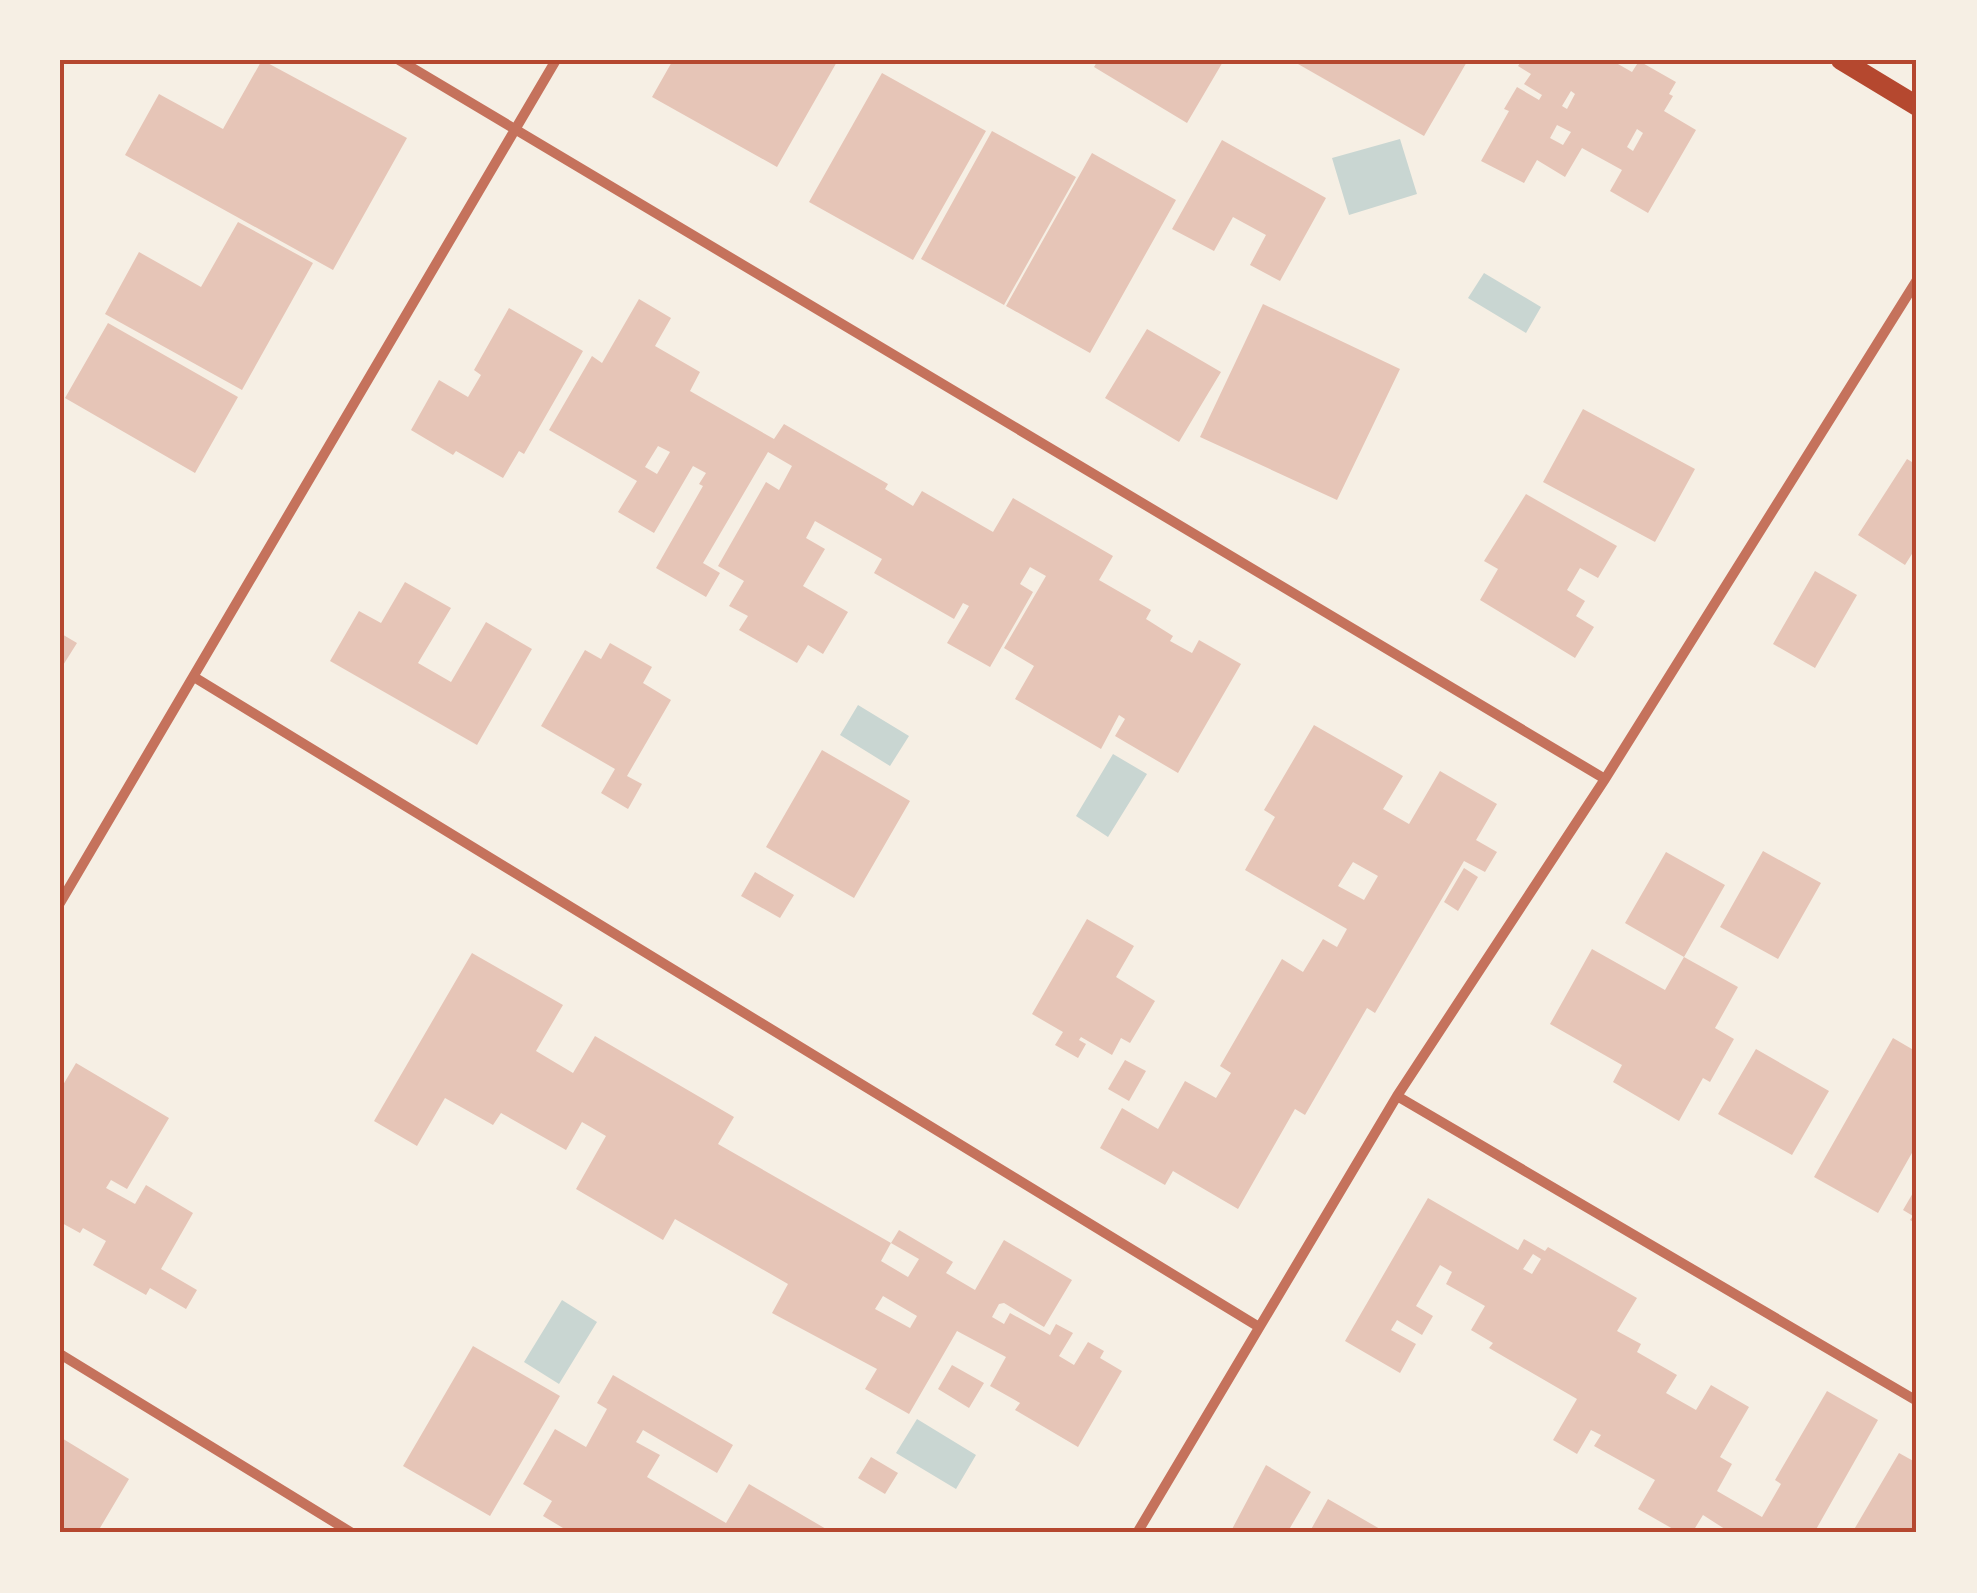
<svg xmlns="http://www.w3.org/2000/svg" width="1977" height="1593" viewBox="0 0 1977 1593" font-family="Ubuntu,sans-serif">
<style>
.water{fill:#c9d6d2}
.building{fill:#e6c5b7;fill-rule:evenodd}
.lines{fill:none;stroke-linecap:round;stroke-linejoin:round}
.minor{stroke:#c5725c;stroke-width:10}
.secondary{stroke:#b5482f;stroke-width:20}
.neatline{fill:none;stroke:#b5482f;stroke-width:4}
</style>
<rect width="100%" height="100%" fill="#f6efe4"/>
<!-- water -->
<path class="water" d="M1400,139L1417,194L1349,215L1332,158Z
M1484,273L1541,307L1526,333L1468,298Z
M858,705L909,736L890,766L840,735Z
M1113,754L1147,774L1108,837L1076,816Z
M562,1300L597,1322L559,1384L524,1362Z
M917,1419L976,1455L956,1489L896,1453Z"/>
<!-- building -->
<path class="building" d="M262,60L407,138L333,270L125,155L159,94L223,129Z
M673,60H838L777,167L652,97Z
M1098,60H1224L1187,123L1094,67Z
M1291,60H1468L1424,136Z
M1522,60H1611L1632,72L1639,61L1676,82L1669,94L1673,96L1664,111L1696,130L1648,213L1610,191L1622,170L1582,148L1565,177L1537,160L1524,183L1481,161L1509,111L1504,109L1517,87L1539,100L1542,95L1524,84L1531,74L1518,66ZM1571,91L1575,94L1567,109L1562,106ZM1557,125L1571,132L1563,145L1550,138ZM1637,129L1643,133L1633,151L1627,147Z
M882,73L986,131L913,260L809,202Z
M992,131L1076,177L1004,305L921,259Z
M1222,140L1326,198L1280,281L1250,265L1266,235L1233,217L1214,251L1172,229Z
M1092,153L1176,200L1090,353L1006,306Z
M238,222L313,263L242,390L105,314L139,252L201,287Z
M639,299L671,318L655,346L700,372L690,391L774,439L784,424L888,484L885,489L913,506L922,491L993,532L1013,498L1113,556L1099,580L1151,610L1146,619L1173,636L1170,641L1192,653L1199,640L1241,664L1178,773L1115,736L1125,719L1119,715L1101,749L1015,699L1034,666L1004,648L1046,576L1030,567L1020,584L1033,592L990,667L947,643L969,606L963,603L954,619L874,573L882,559L815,521L806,538L825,549L803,586L848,612L823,654L808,645L797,663L739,630L748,616L729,606L744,581L718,566L766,482L779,490L792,466L768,452L703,563L720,573L706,597L656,568L703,486L699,484L706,473L693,466L654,533L618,512L637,481L549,430L592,356L602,363ZM658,446L670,452L657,474L645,467Z
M1263,304L1400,369L1337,500L1200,437Z
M509,308L583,351L524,454L519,451L503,478L456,451L453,455L411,430L439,380L468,397L481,375L474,370Z
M108,323L238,397L195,473L65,398Z
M1147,329L1221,372L1179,442L1105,398Z
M1583,409L1695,469L1655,542L1543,482Z
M1907,459L1917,465V546L1905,565L1858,535Z
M1526,494L1617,546L1598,578L1580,568L1567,590L1585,601L1576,616L1594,627L1575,658L1480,600L1498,569L1484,561Z
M1815,571L1857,595L1815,668L1773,644Z
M405,582L451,608L418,663L451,682L486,622L532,649L477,745L330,661L359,611L381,623Z
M60,633L77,643L60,670Z
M610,643L652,667L643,683L671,700L627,776L642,784L628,809L601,793L615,769L541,726L585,650L601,659Z
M1314,725L1403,776L1383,809L1409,824L1440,771L1497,804L1476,840L1497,852L1485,872L1464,861L1375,1013L1367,1008L1305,1115L1295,1109L1238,1209L1173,1171L1165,1185L1100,1148L1122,1108L1158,1129L1185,1081L1216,1098L1231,1073L1220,1066L1282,959L1303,972L1323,939L1337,947L1347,929L1245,870L1275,817L1264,810ZM1353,862L1378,876L1364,900L1338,886Z
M822,750L910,801L854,898L766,847Z
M1763,851L1821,883L1778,959L1720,927Z
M1666,852L1725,885L1684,957L1625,923Z
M1464,868L1478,877L1458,911L1444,902Z
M755,872L794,895L780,918L741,896Z
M1087,919L1134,946L1116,977L1155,1001L1130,1043L1121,1038L1112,1055L1081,1037L1079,1040L1086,1044L1078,1058L1055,1045L1063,1032L1032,1014Z
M1592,949L1665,990L1684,957L1738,987L1715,1028L1734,1039L1710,1082L1703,1078L1679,1121L1613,1082L1622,1065L1550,1024Z
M472,953L563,1005L536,1051L573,1073L595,1036L734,1117L718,1144L891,1243L881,1261L908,1277L919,1259L891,1243L899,1230L953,1262L946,1273L975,1290L1004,1240L1072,1280L1044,1327L1004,1303L999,1304L992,1317L1004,1324L1010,1313L1050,1335L1056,1324L1073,1333L1059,1356L1074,1365L1088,1342L1104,1351L1100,1358L1122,1371L1078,1447L1015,1410L1020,1403L990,1386L1006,1357L957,1331L909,1414L865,1389L877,1369L772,1313L788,1284L675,1219L663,1240L576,1189L606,1136L582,1122L566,1150L501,1113L493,1125L445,1098L417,1146L374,1121ZM883,1296L917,1316L910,1328L875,1309Z
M1893,1038L1917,1052V1144L1878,1213L1814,1177Z
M1756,1049L1829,1091L1792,1155L1718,1114Z
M1125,1060L1146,1071L1129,1101L1108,1089Z
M76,1063L169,1118L127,1189L111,1180L106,1188L135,1204L146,1185L193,1213L161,1269L197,1290L186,1309L150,1288L146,1295L93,1265L106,1241L83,1228L80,1233L60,1222V1090Z
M1917,1186V1224L1910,1220L1913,1216L1903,1210Z
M1428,1198L1518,1250L1524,1239L1545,1251L1548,1247L1637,1298L1617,1331L1641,1344L1637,1352L1677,1375L1666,1393L1696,1410L1711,1385L1749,1407L1720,1457L1732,1464L1717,1491L1762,1517L1781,1484L1775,1480L1827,1391L1878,1420L1814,1533H1790L1781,1528L1779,1533H1731L1703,1515L1692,1533H1680L1638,1509L1655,1480L1594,1446L1601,1435L1591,1430L1577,1454L1553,1440L1577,1399L1489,1348L1493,1343L1471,1330L1485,1306L1446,1284L1452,1272L1440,1265L1416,1306L1433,1316L1422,1335L1397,1320L1391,1330L1416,1344L1400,1373L1345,1341ZM1533,1254L1541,1259L1532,1274L1523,1269Z
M473,1346L560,1396L490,1516L403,1466Z
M952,1365L984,1383L969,1408L938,1389Z
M613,1375L733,1445L717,1473L643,1430L636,1442L660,1455L647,1477L726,1523L749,1484L833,1533H560L563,1528L543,1516L552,1501L523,1484L555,1429L586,1447L607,1409L597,1403Z
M60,1437L129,1479L97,1533H60Z
M1899,1453L1917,1463V1533H1852Z
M871,1457L898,1473L885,1494L858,1478Z
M1266,1465L1311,1492L1287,1533H1230Z
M1328,1499L1387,1533H1309Z"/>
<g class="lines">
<!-- minor -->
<path class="minor" d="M399,60L1605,779
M194,677L1259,1327
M60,903L556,60
M1397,1096L1917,1401
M60,1354L352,1533
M1137,1533L1397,1096L1605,779L1917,280"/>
<!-- secondary -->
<path class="secondary" d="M1841,60L1917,106"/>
</g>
<!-- border -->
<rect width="1977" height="1593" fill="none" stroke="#f6efe4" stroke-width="125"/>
<rect x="62" y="62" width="1852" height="1468" class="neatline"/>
</svg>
